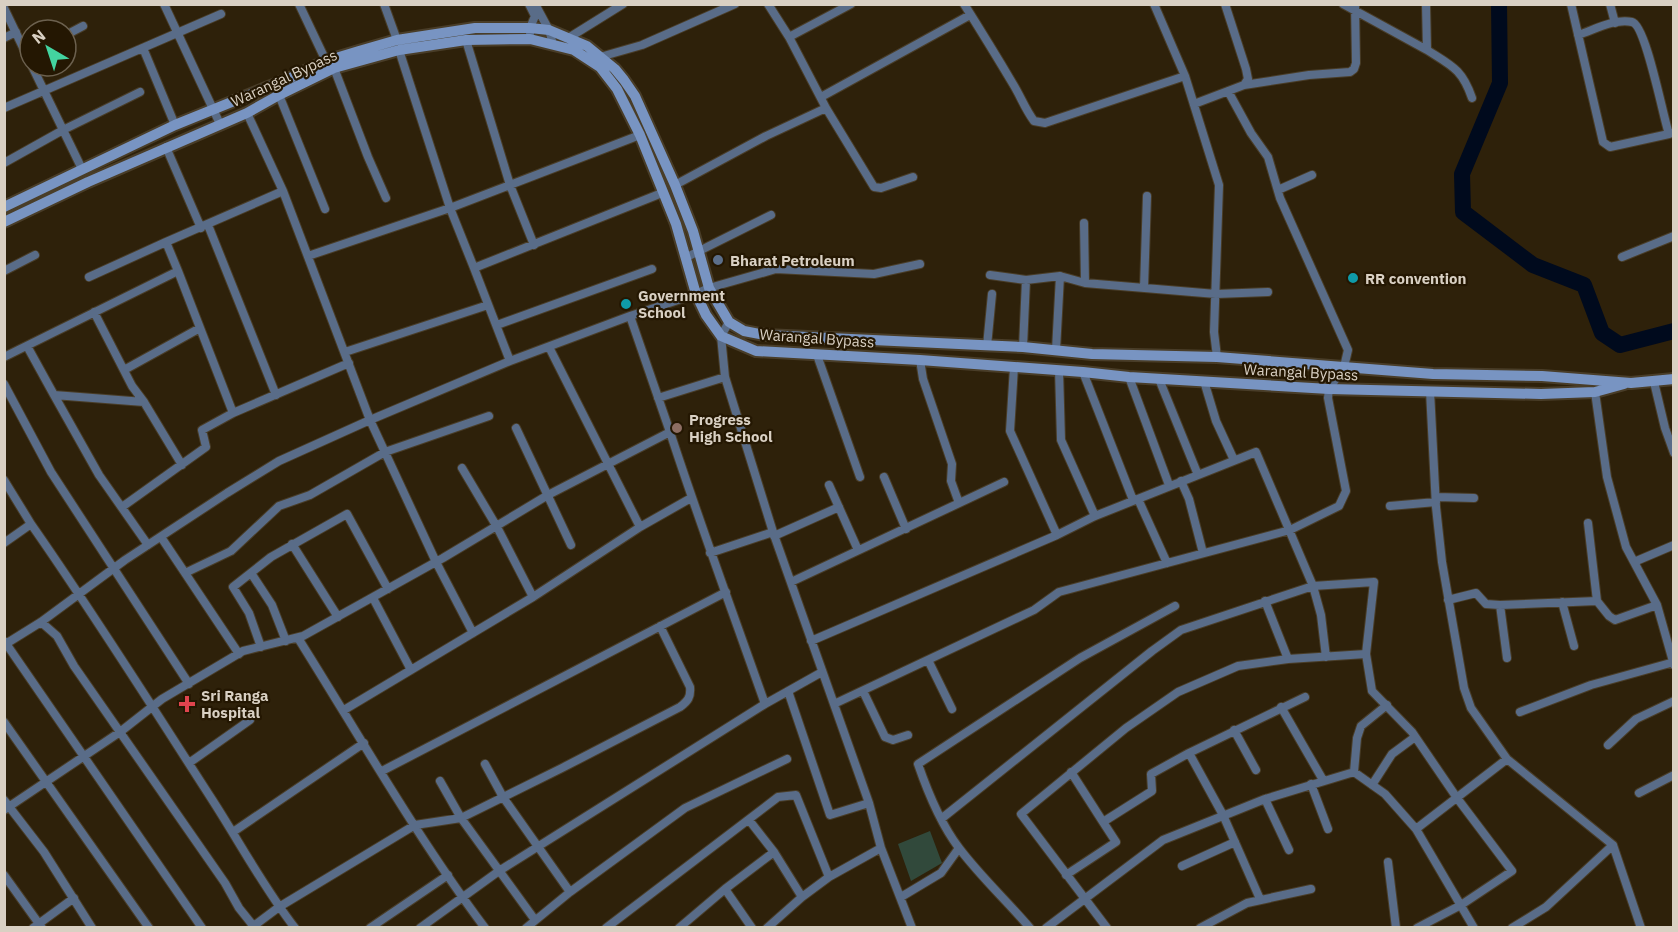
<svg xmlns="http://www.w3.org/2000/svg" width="1678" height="932" viewBox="0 0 1678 932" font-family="'IBM Plex Sans',sans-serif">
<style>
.green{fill:#31493b}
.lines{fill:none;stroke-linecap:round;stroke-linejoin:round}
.river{stroke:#000a1d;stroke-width:16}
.minor-casing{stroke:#493d28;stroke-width:10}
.secondary-casing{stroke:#493d28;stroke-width:14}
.minor{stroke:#596c88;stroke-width:8}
.secondary{stroke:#7894c2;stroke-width:10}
.service-dot{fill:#5c6f8a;stroke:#241702;stroke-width:2}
.culture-dot{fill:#0f9aa8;stroke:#241702;stroke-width:2}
.education-dot{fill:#8d6e63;stroke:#241702;stroke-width:2}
.health-dot{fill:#e0444e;stroke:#241702;stroke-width:2}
.labels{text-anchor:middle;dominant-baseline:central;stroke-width:4.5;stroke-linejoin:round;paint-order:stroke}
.street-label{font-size:15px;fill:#d9d0c3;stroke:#241702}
.poi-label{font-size:15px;font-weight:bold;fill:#d9d0c3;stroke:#241702;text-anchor:start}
</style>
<rect width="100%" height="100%" fill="#2e210a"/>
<!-- green -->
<path class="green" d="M930,831L942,863L911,881L898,844Z"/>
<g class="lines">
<!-- river -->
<path class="river" d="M1499,4L1500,83L1462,174L1463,212L1533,265L1584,285L1602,333L1620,345L1674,331"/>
<!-- minor casing -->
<g class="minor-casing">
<path id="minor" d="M164,4L220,124
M299,4L326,61
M384,4L397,40
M529,4L535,16L530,28V33
M535,4L549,30L553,44
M964,4C981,31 997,57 1013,84C1021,97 1025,109 1034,121L1045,123L1185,76
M1154,4L1185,76L1219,185L1214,332L1217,357
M1343,4L1427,50L1426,4
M1571,4L1603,142L1610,147L1669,134
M1610,4L1615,23
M4,8L30,62
M66,35L83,26
M1578,35C1594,30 1615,18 1632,22C1646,25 1663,117 1669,134L1672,133
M570,37L623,4
M789,37L851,4
M4,38L16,32
M466,40L510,185L534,245
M143,48L175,125
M399,50L450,208L474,268
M1427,50C1452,66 1462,69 1472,98
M600,57L642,45L735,4
M32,66L82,169
M334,68L368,157L386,198
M1244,85L1309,75L1350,72L1354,69L1356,63L1355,4
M279,95L325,209
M821,97L970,15
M1194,104L1244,85L1248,79L1246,69L1225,4
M4,108L221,14
M826,108L874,187L881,188L913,177
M166,147L201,228
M4,163L63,130L140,92
M675,185L766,136L826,108L789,37L768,4
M1278,190L1312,175
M1084,223L1085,283L1216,294L1268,292
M208,225L276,395
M308,256L450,208L640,135
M687,257L771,215
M1622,257L1674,236
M4,271L35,255
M178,271L233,413
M990,275L1026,280L1060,276L1085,283
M89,277L166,242
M1144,288L1147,196
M94,312L132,386L144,402
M729,322L721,336L725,377L773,532L869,803L881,848L912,928
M497,325L652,269
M27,346L54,395L144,402L182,465
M987,346L992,294
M549,347L640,527
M1023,347L1026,280
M1056,350L1060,276
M345,352L488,305
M817,355L860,477
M4,357L178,271L166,242L283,191L247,113
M920,360L923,379L952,464L951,481L959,503
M510,361L474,268L662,193
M1014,367L1010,431L1057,535
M124,370L200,328
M1059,370L1061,440L1095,516
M1083,372L1133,500
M1129,377L1169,485
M1159,379L1198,475
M1204,381L1216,421L1234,460
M1654,382L1665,428L1674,453
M4,384L51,472L189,684
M1430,391L1436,507L1442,562L1464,688L1471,708L1507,759L1613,845L1641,928
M1595,392L1607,477L1626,547L1657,605L1674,665
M54,395L99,475L148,545
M658,398L725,377
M516,428L571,545
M670,432C700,524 733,613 765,704
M884,477L906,529
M4,480L31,524
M1181,481L1189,499L1203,553
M829,485L858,550
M1436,497L1474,498
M1138,499L1167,563
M1390,506L1436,502
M122,507L206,447L202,430L233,413L349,363
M1588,523L1597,601
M774,536L839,507
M161,537L239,654
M4,543L31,524C94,614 153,708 213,801C240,843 264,888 295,928
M292,544L338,617
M710,553L773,532
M1634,562L1674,545
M185,573L231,551L279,506L310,495L385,452L489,416
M251,573L272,605L286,641
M791,582L1004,482
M533,597L640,527L691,498
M373,598L411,670
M1448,600L1476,593L1486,604L1500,605
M1265,601L1288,659
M1562,602L1574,646
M41,622L57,636L74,666L225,883L239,908L255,928
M473,633L436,562L370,420L510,361L630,316L696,294L709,288L776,269L874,274L920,264
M298,638C359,735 416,836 485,928
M811,641L1057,535L1095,516L1256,452L1313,586L1321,615L1326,657
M5,642L202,928
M4,645L41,622L125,560L227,493L279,461L370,420L283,191
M261,647L249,613L233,587L271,557L347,514L388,589
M1507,658L1500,605L1597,601L1609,616L1615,620L1657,605
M928,660L952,709
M788,691L830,815L869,803
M863,691L885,737L893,740L908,735
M834,704L1034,610L1059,592L1290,530L1339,506L1346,491L1328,398L1329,389L1344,367L1348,350L1280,198L1268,157L1251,133L1228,91
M1281,707L1323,780
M344,710L533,597L497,527L462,468
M1520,712L1591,685L1674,662
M4,722L149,928
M1234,730L1256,770
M1608,745L1636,719L1674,701
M1189,753L1223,815L1260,899
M189,763L250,720
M485,764L503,797L570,892
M382,771L726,592
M1071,772L1103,822
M1354,772L1357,738L1361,726L1387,705
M440,781L461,818L535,920
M1311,784L1328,829
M1372,785L1392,754L1415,737
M1639,793L1674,775
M1265,799L1289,850
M4,800L44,852L92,928
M4,810L120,732L162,699L243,651L303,636L443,558L548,495L670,432L630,316
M941,819L1152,651L1181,630L1313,586L1374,582L1366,654L1372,691L1412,732L1457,798L1512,871L1461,905L1417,928
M749,820L774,852L802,897
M1416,829L1507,759
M233,832L364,743
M1388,862L1396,928
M1182,866L1235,842
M4,875L42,928
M1066,875L1116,842L1103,822L1152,791L1151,774L1189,753L1305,697
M725,889L752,928
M901,897L941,873L959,848
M33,928L74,898
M251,928L279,907L415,825L461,818L562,768L680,707C688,701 691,697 690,687L660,626
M370,928L448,875
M420,928L499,871L765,704L822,672
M526,928L570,892L685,808L787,759
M606,928L778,797L796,795L829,877
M679,928L725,889L774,852
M767,928L802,897L829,877L881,848
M1030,928C1007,901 980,876 959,848C940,823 928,793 918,764L1080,658L1175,606
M1046,928L1163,840L1265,799L1354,772L1385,794L1416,829L1474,928
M1107,928L1021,814L1126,728L1178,692L1238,666L1288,659L1366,654
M1200,928L1247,903L1311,889
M1512,928L1546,907L1613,845"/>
</g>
<!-- secondary casing -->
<g class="secondary-casing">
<path id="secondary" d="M4,207L175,125L288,79L326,61L359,51L397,40L475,28H530L549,30L587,46L615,69L624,80L635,96L675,185L693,231L709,288L729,322L744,331L765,335L1023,347L1092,354L1217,357L1433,374L1542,376L1631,383L1674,379
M4,222L88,182L247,113L279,95L334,68L399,50L466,40L530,39L574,50L600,67L617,89L640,135L676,224L696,294L706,315L721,336L756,351L920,360L1083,372L1129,377L1329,389L1541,394L1595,392L1624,384"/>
</g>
<!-- minor -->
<use href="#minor" class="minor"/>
<!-- secondary -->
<use href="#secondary" class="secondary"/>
</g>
<!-- markers -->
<circle class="service-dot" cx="718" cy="260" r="6"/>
<g class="culture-dot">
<circle cx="1353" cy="278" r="6"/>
<circle cx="626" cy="304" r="6"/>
</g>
<circle class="education-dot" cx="677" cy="428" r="6"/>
<path class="health-dot" d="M184 695h6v6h6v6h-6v6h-6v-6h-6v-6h6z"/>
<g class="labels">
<!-- street labels -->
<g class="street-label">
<text transform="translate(284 78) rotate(-25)">Warangal Bypass</text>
<text transform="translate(817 338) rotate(4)">Warangal Bypass</text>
<text transform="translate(1301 372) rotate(3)">Warangal Bypass</text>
</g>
<!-- poi labels -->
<g class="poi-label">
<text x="730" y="260">Bharat Petroleum</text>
<text x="1365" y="278">RR convention</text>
<text x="638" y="295">Government<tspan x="638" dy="17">School</tspan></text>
<text x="689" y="419">Progress<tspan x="689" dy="17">High School</tspan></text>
<text x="201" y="695">Sri Ranga<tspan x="201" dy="17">Hospital</tspan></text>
</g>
</g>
<!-- border -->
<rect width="1678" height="932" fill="none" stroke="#d9d0c3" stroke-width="12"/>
<!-- north arrow -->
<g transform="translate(48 48) rotate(321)"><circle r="28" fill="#241702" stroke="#6c614f" stroke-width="1.5"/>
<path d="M0-4.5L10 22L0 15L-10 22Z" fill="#43d4a0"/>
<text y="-9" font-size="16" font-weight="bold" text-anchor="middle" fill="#d9d0c3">N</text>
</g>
</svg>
